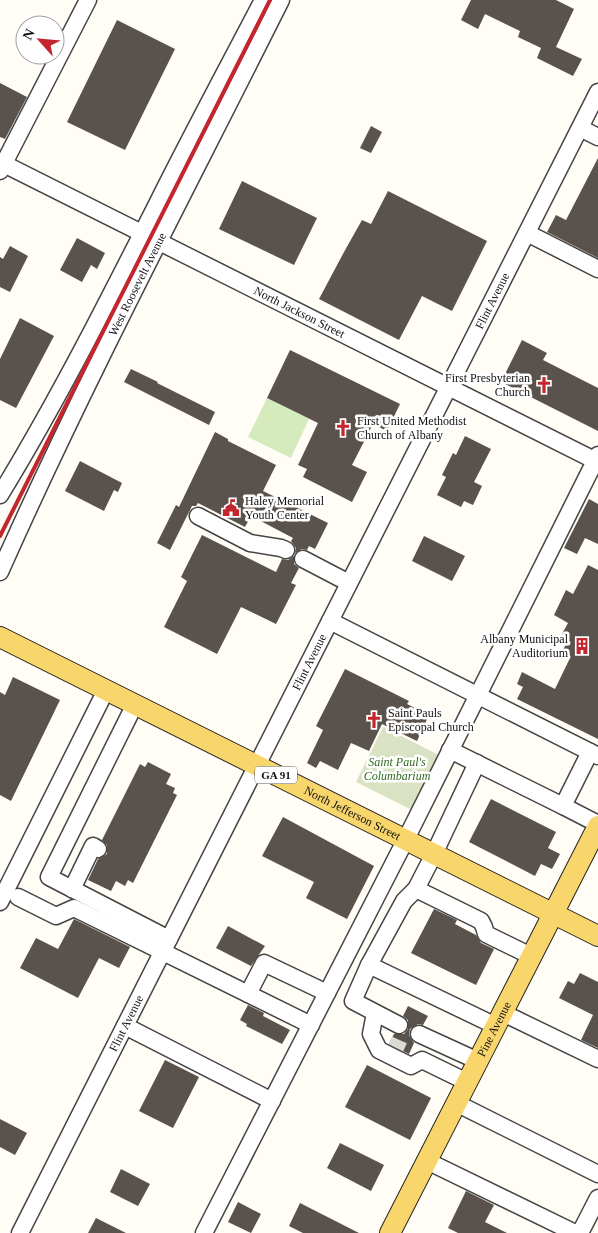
<svg xmlns="http://www.w3.org/2000/svg" width="598" height="1233" viewBox="0 0 598 1233" font-family="'Times New Roman',serif">
<style>
.green{fill:#d5ebbd}
.cemetery{fill:#d9e3c4}
.building{fill:#5a524d}
.lines{fill:none;stroke-linecap:round;stroke-linejoin:round}
.minor-tunnel{stroke:#dbdad3;stroke-width:16;stroke-dasharray:16 8;stroke-linecap:butt}
.minor-casing{stroke:#444;stroke-width:19}
.major-casing{stroke:#222;stroke-width:22}
.minor{stroke:#fff;stroke-width:16}
.major{stroke:#f9d66b;stroke-width:20}
.rail{stroke:#c4262e;stroke-width:4}
.labels{text-anchor:middle;dominant-baseline:central;stroke-width:5;stroke-linejoin:round;paint-order:stroke}
.shield{fill:#fff;stroke:#585858;stroke-width:1}
.shield-label{font-size:11px;font-weight:bold;fill:#111}
.street-label{font-size:12px;fill:#111;stroke:#fff}
.poi-label{font-size:12px;fill:#111;stroke:#fff;text-anchor:start}
.park-label{font-size:12px;font-style:italic;fill:#2f6b1f;stroke:#fff}
</style>
<rect width="100%" height="100%" fill="#fffdf5"/>
<!-- green -->
<path class="green" d="M267,398L309,419L291,458L248,437Z"/>
<!-- cemetery -->
<path class="cemetery" d="M383,727L439,755L412,810L356,782Z"/>
<!-- building -->
<path class="building" d="M471,0H556L574,9L556,47L582,59L573,76L537,58L541,48L518,37L520,31L485,14L478,29L461,20Z
M117,20L175,49L125,150L67,122Z
M0,83L27,97L5,139L0,137Z
M371,126L382,132L371,153L360,148Z
M598,158V258L547,232L556,215L566,220Z
M242,181L317,218L294,265L219,229Z
M388,191L487,241L452,311L422,296L399,340L319,299L344,252L362,220L371,224Z
M77,238L105,253L97,269L91,265L82,282L60,270Z
M10,246L28,256L10,292L0,287V257L3,259Z
M20,318L54,336L16,408L0,400V359Z
M522,340L547,353L543,360L598,388V431L501,382Z
M290,350L400,404L387,431L373,424L352,465L367,472L352,502L303,477L307,469L298,465L318,423L267,398Z
M131,369L158,382L157,383L215,412L209,425L124,382Z
M215,432L228,439V441L276,465L263,491L328,523L315,549L309,546L307,550L302,549L295,553L296,548L291,541L293,538L251,516L245,527L198,503L196,506H192L170,550L157,543L176,505L179,507Z
M465,436L491,449L474,482L482,486L473,505L464,501L461,507L437,495L446,477L442,475L453,453L456,455Z
M80,461L122,483L118,492L114,490L104,511L65,491Z
M589,499L598,504V544L585,538L577,554L564,548Z
M202,535L276,572L282,559L288,560L294,556V564L299,568L291,583L296,585L276,624L241,607L217,654L164,627L187,581L181,577Z
M424,536L465,556L452,581L412,561Z
M588,565L598,570V739L517,699L523,687L517,684L522,672L555,689L570,658L561,654L569,638L562,634L568,623L554,615L566,590L573,594Z
M345,669L409,701L407,704L429,715L417,741L382,724L369,751L351,743L338,770L320,761L316,768L307,763L323,730L316,726Z
M13,677L60,700L11,801L0,795V692L5,695Z
M148,762L171,774L166,784L175,788L173,793L177,795L133,883L128,880L125,886L116,881L111,891L88,880L98,859L103,857L107,854V845L102,840L140,764L145,767Z
M491,799L556,832L548,848L560,854L552,869L541,864L535,876L469,842Z
M283,817L374,866L347,919L306,898L314,882L262,856Z
M434,909L457,920L455,924L476,935L481,943L494,949L476,985L411,953Z
M74,919L130,947L119,968L99,958L78,998L20,968L36,938L58,949Z
M228,926L265,946L251,966L216,948Z
M580,973L598,982V1048L581,1040L593,1015L559,998L568,981L574,984Z
M248,1005L264,1013L263,1016L290,1030L282,1044L246,1026L247,1024L240,1020Z
M408,1006L428,1016L423,1025L418,1024L410,1029L409,1035L414,1043L409,1054L389,1044L394,1034H404L408,1029V1020L403,1016Z
M165,1060L199,1077L173,1128L139,1111Z
M367,1065L431,1098L410,1140L345,1107Z
M0,1119L27,1133L15,1155L0,1147Z
M340,1143L384,1165L371,1191L327,1168Z
M121,1169L150,1184L138,1206L110,1192Z
M466,1191L494,1205L485,1222L507,1233H458L448,1228Z
M238,1202L261,1214L251,1233L228,1222Z
M300,1203L359,1233H303L289,1226Z
M96,1218L126,1233H88Z"/>
<g class="lines">
<!-- minor-tunnel -->
<path class="minor-tunnel" d="M389,1044L409,1053"/>
<!-- minor casing -->
<g class="minor-casing">
<g id="minor">
<path d="M580,128L598,137"/>
<path id="s1" d="M0,162L598,462"/>
<path d="M0,171L88,0"/>
<path d="M527,233L598,269"/>
<path d="M0,495C58,400 108,301 158,202C192,134 228,67 263,0"/>
<path d="M198,516L250,543L281,548L286,550"/>
<path d="M303,559L349,583"/>
<path id="s2" d="M0,572C86,378 186,190 281,0"/>
<path d="M330,621L598,756"/>
<path d="M135,704L49,877L169,939"/>
<path d="M450,750L563,806L590,752"/>
<path d="M563,806L598,824"/>
<path d="M72,889L93,846L98,849"/>
<path d="M416,889L481,921L484,927L486,934L531,956"/>
<path d="M18,897L56,916L74,908L311,1025"/>
<path d="M0,902L106,690"/>
<path d="M369,965L496,1026"/>
<path d="M248,994L264,963L327,993"/>
<path d="M375,1013L371,1034L379,1050L411,1066L422,1060L467,1082"/>
<path d="M503,1013L598,1059"/>
<path d="M399,1025L353,1001L369,965L404,901L416,889L434,854L477,763"/>
<path d="M125,1026L272,1101"/>
<path d="M419,1034L478,1061"/>
<path d="M456,1103L598,1174"/>
<path d="M427,1161L575,1233"/>
<path id="s3" d="M20,1233L598,92"/>
<path d="M204,1233L406,839L598,455"/>
<path d="M580,1233L598,1198"/>
</g>
</g>
<!-- major casing -->
<g class="major-casing">
<g id="major">
<path id="s4" d="M0,637L598,936"/>
<path id="s5" d="M390,1233L598,826"/>
</g>
</g>
<!-- minor -->
<use href="#minor" class="minor"/>
<!-- major -->
<use href="#major" class="major"/>
<!-- rail -->
<path class="rail" d="M0,536L270,0"/>
</g>
<!-- icons -->
<defs>
<g id="church-bare" transform="scale(1.35)"><path d="M-1.2-6h2.4v3.5h3.3v2.4h-3.3V6h-2.4V-.1h-3.3v-2.4h3.3Z" fill="#c4262e" stroke="#fff" stroke-width="2.5" paint-order="stroke"/></g>
<g id="civic-bare" transform="scale(1.35)"><path d="M-.6-6.5H3V-4.5H.6V-3L4-1V1h2V6H-6V1h2V-1L-.6-3ZM-1.2 2.5V6h2.4V2.5Z" fill="#c4262e" stroke="#fff" stroke-width="2.5" paint-order="stroke"/></g>
<g id="building-bare" transform="scale(1.35)"><path d="M-4-6H4V6H1V3H-1V6H-4ZM-2.5-4.3h1.7v1.8h-1.7ZM.8-4.3h1.7v1.8H.8ZM-2.5-1h1.7V.8h-1.7ZM.8-1h1.7V.8H.8Z" fill="#c4262e" stroke="#fff" stroke-width="2.5" paint-order="stroke"/></g>
</defs>
<g fill-rule="evenodd">
<use href="#church-bare" x="544" y="385"/>
<use href="#church-bare" x="343" y="428"/>
<use href="#civic-bare" x="231" y="508"/>
<use href="#building-bare" x="582" y="646"/>
<use href="#church-bare" x="374" y="720"/>
</g>
<g class="labels">
<!-- shield labels -->
<rect class="shield" x="255" y="766.5" width="42" height="17" rx="4"/>
<g class="shield-label">
<text x="276" y="775">GA 91</text>
</g>
<!-- street labels -->
<g class="street-label">
<text stroke="none"><textPath href="#s2" startOffset="319">West Roosevelt Avenue</textPath></text>
<text stroke="none"><textPath href="#s3" startOffset="1045">Flint Avenue</textPath></text>
<text stroke="none"><textPath href="#s1" startOffset="335">North Jackson Street</textPath></text>
<text stroke="none"><textPath href="#s3" startOffset="640">Flint Avenue</textPath></text>
<text stroke="none"><textPath href="#s4" startOffset="394">North Jefferson Street</textPath></text>
<text stroke="none"><textPath href="#s3" startOffset="235">Flint Avenue</textPath></text>
<text stroke="none"><textPath href="#s5" startOffset="229">Pine Avenue</textPath></text>
</g>
<!-- poi labels -->
<g class="poi-label">
<text x="530" y="378" text-anchor="end">First Presbyterian<tspan x="530" dy="14">Church</tspan></text>
<text x="357" y="421">First United Methodist<tspan x="357" dy="14">Church of Albany</tspan></text>
<text x="245" y="501">Haley Memorial<tspan x="245" dy="14">Youth Center</tspan></text>
<text x="568" y="639" text-anchor="end">Albany Municipal<tspan x="568" dy="14">Auditorium</tspan></text>
<text x="388" y="713">Saint Pauls<tspan x="388" dy="14">Episcopal Church</tspan></text>
</g>
<!-- park labels -->
<g class="park-label">
<text x="397" y="762">Saint Paul's<tspan x="397" dy="14">Columbarium</tspan></text>
</g>
</g>
<!-- north arrow -->
<g transform="translate(40 40) rotate(297)"><circle r="24" fill="#ffffff" stroke="#a0a0a0"/>
<path d="M0-4L9 19L0 12L-9 19Z" fill="#c4262e"/>
<text y="-8" font-size="14" font-weight="bold" text-anchor="middle" fill="#111111">N</text>
</g>
</svg>
